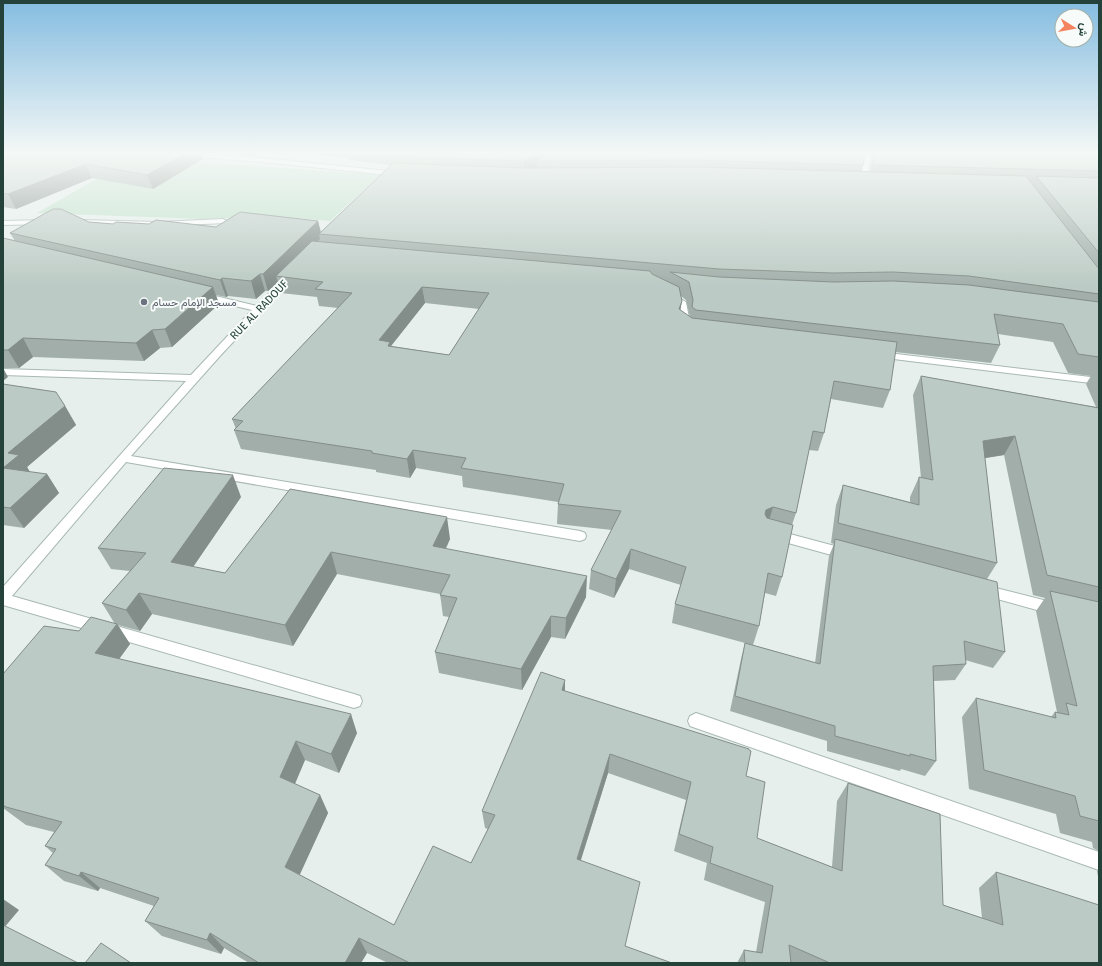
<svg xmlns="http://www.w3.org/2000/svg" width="1102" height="966" viewBox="0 0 1102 966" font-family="'Fira Sans',Vazirmatn,sans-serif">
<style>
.green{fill:#bfe0c8}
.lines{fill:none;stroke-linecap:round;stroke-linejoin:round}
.minor-casing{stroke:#a8b8b2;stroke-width:2}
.minor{fill:#fff;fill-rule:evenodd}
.wall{fill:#a1aea9;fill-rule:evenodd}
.shaded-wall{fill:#838d89}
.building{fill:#bbcac4;stroke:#838d89;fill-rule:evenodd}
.worship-dot{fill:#6b7280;stroke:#f7fbf9;stroke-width:1.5}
.labels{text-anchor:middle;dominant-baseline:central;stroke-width:4;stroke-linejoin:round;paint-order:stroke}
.far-worship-label{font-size:11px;fill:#5b616d;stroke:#f7fbf9;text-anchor:start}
.far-street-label{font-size:11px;fill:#24423a;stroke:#f7fbf9}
</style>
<rect width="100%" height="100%" fill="#e6efeb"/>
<!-- green -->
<path class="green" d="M135,157L380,175L330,221L277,216L204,219L37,213Z"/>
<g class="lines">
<!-- minor casing -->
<g class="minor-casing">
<path id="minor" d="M169,153H190L263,158L398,172L401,174L398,176L263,162L172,155Z
M866,153H872L866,182L863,184L860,182Z
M223,219L227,221L226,223L158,226L80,224L76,222L80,220L158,222Z
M46,220L50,222L49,224L3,225V221Z
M288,274H291L295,276L220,356L131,456L580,531L585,533L586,536L585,539L580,541L126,462L12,596L354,694L360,696L362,701L360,706L354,708L3,605V587L186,381L3,375V369L191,375L252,310L200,298L199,296L200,294L203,293L257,306Z
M667,291L686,302L689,318L687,329H681L678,326L681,318L678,303L664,296L663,294Z
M880,352L1099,378V384L877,357L875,355Z
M775,530L846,549L851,551L853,554L851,557L846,559L770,538L769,535L770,532Z
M984,585L1055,603L1060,605L1062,609L1060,613L1055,615L979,594L977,590L979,586Z
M696,713L1099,852V870L690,726L688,721L690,716Z"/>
</g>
<!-- minor -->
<use href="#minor" class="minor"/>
</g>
<!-- wall -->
<path class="wall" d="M3,153H213H201L203,159L153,189L92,178L16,209L3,207Z
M226,153H266L263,154L253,156Z
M301,153H865L861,171L870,172L873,153H1099V851L1093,848L1092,842L1060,833L1056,814L969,789L962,717L976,698L1051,717L1055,712H1057L1036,611L1045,598L1033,595L1004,455L985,458L997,563L987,579L1005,652L993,668L965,660L966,664L955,680L934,681L936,761L925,776L901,769L900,771L827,751V741L730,711L741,659L745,643L672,623L675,604L681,585L629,569L614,598L589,589L591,570L612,530L557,524L558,504V502L463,487L462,476L416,468L410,478L376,472V470L241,449L234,430L236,429L232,419L338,308L319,306L317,297L281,293L278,282L268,291H265L256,299L228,296L226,297L216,295L219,304L172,347L160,348L144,361L33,357L19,368H3V238L15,241L10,233L89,222L113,224H149L216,227L318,221L321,232L391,165L350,160L349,158ZM681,296L686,300L690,317L680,310L682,301ZM425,303L479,309L449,355L391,346ZM998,334L1053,342L1068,373L1091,376L1086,384L1096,407L921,376L913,395L921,478L919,477L910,497V502L843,485L836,505L831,543L834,544L829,556L815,663L753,645L759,626L765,593L776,596L782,577L792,525L796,513L809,450L818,451L824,433L831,399L883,408L890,390L895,352L991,363L1000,345Z
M3,384L65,406L76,425L27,467L30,472L47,474L59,493L24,528L3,525Z
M290,489L450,539L446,549L586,597L565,639L551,637L522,690L439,673L435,652L449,617L443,616L440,594L337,574L293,646L152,614L140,631L118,625L130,644L119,659L357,733L339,773L305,760L295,784L320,795L328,813L299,875L394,925L471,863L488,829L485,828L482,811L565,680V691L749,750L746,776L757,838L832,867L837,801L848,783L943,905L982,918L979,888L996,872L1099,963H737L744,950L756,952L765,902L704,880L707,863L674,851L686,800L608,773L581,860L625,946L672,963H388L367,953L361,963H249L224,948L221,954L162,936L145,921L154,906L100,888L98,891L64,881L45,865L53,853L45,846L54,832L26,825L3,808V674L79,631L115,624L102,603L130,571L111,569L98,548L241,497L193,567L225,573Z
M1099,869V882L1097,871Z"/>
<!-- shaded-wall -->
<path class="shaded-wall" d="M186,153H201L203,159L153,189L147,175Z
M252,153H266L263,154L253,156Z
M537,153H556L537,161V166L525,175L524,161Z
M86,164L92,178L16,209L8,194Z
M318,221L321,234H319L320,239L283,277L276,276L278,282L268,291L263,274Z
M260,274L265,291L256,299L251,281Z
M222,278L228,296L226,297L220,280Z
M213,287L219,304L172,347L165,329Z
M422,287L425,303L391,346L393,360L379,340Z
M682,301L679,318V309Z
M152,330L160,348L144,361L136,343Z
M23,338L33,357L19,368L8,350Z
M3,368L8,377L3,381Z
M65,406L76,425L27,467L31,474L16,488L3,468L8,453Z
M1015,436L1004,455L973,460L983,441Z
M413,450L416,468L410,478L407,459Z
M47,474L59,493L24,528L10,508Z
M233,475L241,497L182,583L171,562Z
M773,507L767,527L761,530L766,510Z
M447,517L450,539L436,567L433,546Z
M631,549L629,569L614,598L616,579Z
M331,552L337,574L293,646L285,625Z
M587,576L586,597L565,639L566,618Z
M139,593L152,614L140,631L126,610Z
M551,616V637L522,690L521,669Z
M117,624L130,644L109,673L95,653Z
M565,680V699L562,690Z
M351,714L357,733L339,773L331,754Z
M296,741L305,760L290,795L280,777Z
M610,754L608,773L576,875L577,859Z
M320,795L328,813L296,883L285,867Z
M81,872L100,888L98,891L79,876Z
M3,899L19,910L3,929Z
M210,933L224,948L221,954L207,940Z
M359,938L367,953L361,963H345Z"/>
<!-- building -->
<path class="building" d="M3,153H186L147,175L86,164L8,194L3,193Z
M398,153H537L524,161L400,157L402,155H395Z
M549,153H865L863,165L697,160L537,161Z
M875,153H1099V171L872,165Z
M393,163L526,168L697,167L1026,176L1099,269V294L969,276L893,272L833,273L719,269L319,234Z
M1036,176L1099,178V253Z
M53,209H61L89,222L113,224L116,222L149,224L156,220L216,227L240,212L318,221L263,274H260L251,281L222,278L220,280L10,233Z
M3,238L213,287L165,329L152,330L136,343L23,338L8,350H3Z
M312,241L650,271L652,274L679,287L682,301L679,309L692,318L897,342L890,390L834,381L824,433L813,431L796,513L773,507L766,510L765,514L767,518L793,525L782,577L768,573L759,626L675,604L686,567L631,549L616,579L591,570L621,511L558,504L564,484L461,468L466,458L413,450L407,459L372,453V451L234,430L243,421L232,419L352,293L315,289L323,282L276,276ZM422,287L489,293L449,355L388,346L390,342L379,340Z
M670,272L719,277L833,282L893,281L969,285L1099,302V357L1078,354L1063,324L994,314L1000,345L696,310L692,307L693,300L689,282Z
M921,376L1099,408V587L1047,575L1015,436L983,441L997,563L838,523L843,485L919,505V477L933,480Z
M3,384L56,392L65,406L8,453L19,455L3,468Z
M3,468L47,474L10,508L3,507Z
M164,468L233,475L171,562L225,573L290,489L447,517L433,546L587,576L566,618L551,616L521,669L435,652L457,598L440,595L450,575L331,552L285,625L139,593L126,610L102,603L146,553L98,548Z
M835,539L997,582L1005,652L964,641L966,664L933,666L936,761L910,754V756L835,736V726L735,696L745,643L820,664Z
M1050,591L1099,602V821L1080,816L1075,796L984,770L976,698L1056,718L1055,712L1069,715L1066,703L1077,706Z
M91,617L117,624L95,653L351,714L331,754L296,741L280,777L320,795L285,867L394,925L433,846L471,863L495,815L482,811L541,672L565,680L562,690L749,749V750L751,751L746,776L765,782L757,838L842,871L848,783L940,814L943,905L1003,925L996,872L1099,905V963H830L789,945L791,963H745L744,950L762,953L773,886L710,863L713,847L679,834L691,782L610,754L577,859L640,882L625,946L672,963H410L359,938L345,963H259L210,933L207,940L145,921L159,898L81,872L79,876L45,865L56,849L45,846L62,822L6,807L3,805V674L44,626L79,631Z
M3,925L78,963H3Z
M101,943L131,963H85Z"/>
<!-- sky -->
<linearGradient id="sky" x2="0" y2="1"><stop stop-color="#84bce0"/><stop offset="0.53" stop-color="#f4f8f6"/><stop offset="1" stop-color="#f4f8f6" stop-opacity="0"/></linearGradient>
<rect width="1102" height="288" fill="url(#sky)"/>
<!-- markers -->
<circle class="worship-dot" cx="144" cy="302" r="4"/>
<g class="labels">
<!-- far-worship labels -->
<g class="far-worship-label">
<text x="152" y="302">مسجد الإمام حسام</text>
</g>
<!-- far-street labels -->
<g class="far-street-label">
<text transform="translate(259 310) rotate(-46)">RUE AL RADOUF</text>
</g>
</g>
<!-- border -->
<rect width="1102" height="966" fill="none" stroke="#24423a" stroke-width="8"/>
<!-- north arrow -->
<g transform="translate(1074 28) rotate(101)"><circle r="19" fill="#f7fbf9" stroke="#a3b1ad"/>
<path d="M0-3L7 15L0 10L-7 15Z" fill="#f4845f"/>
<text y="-6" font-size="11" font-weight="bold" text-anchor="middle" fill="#24423a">ش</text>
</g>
</svg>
